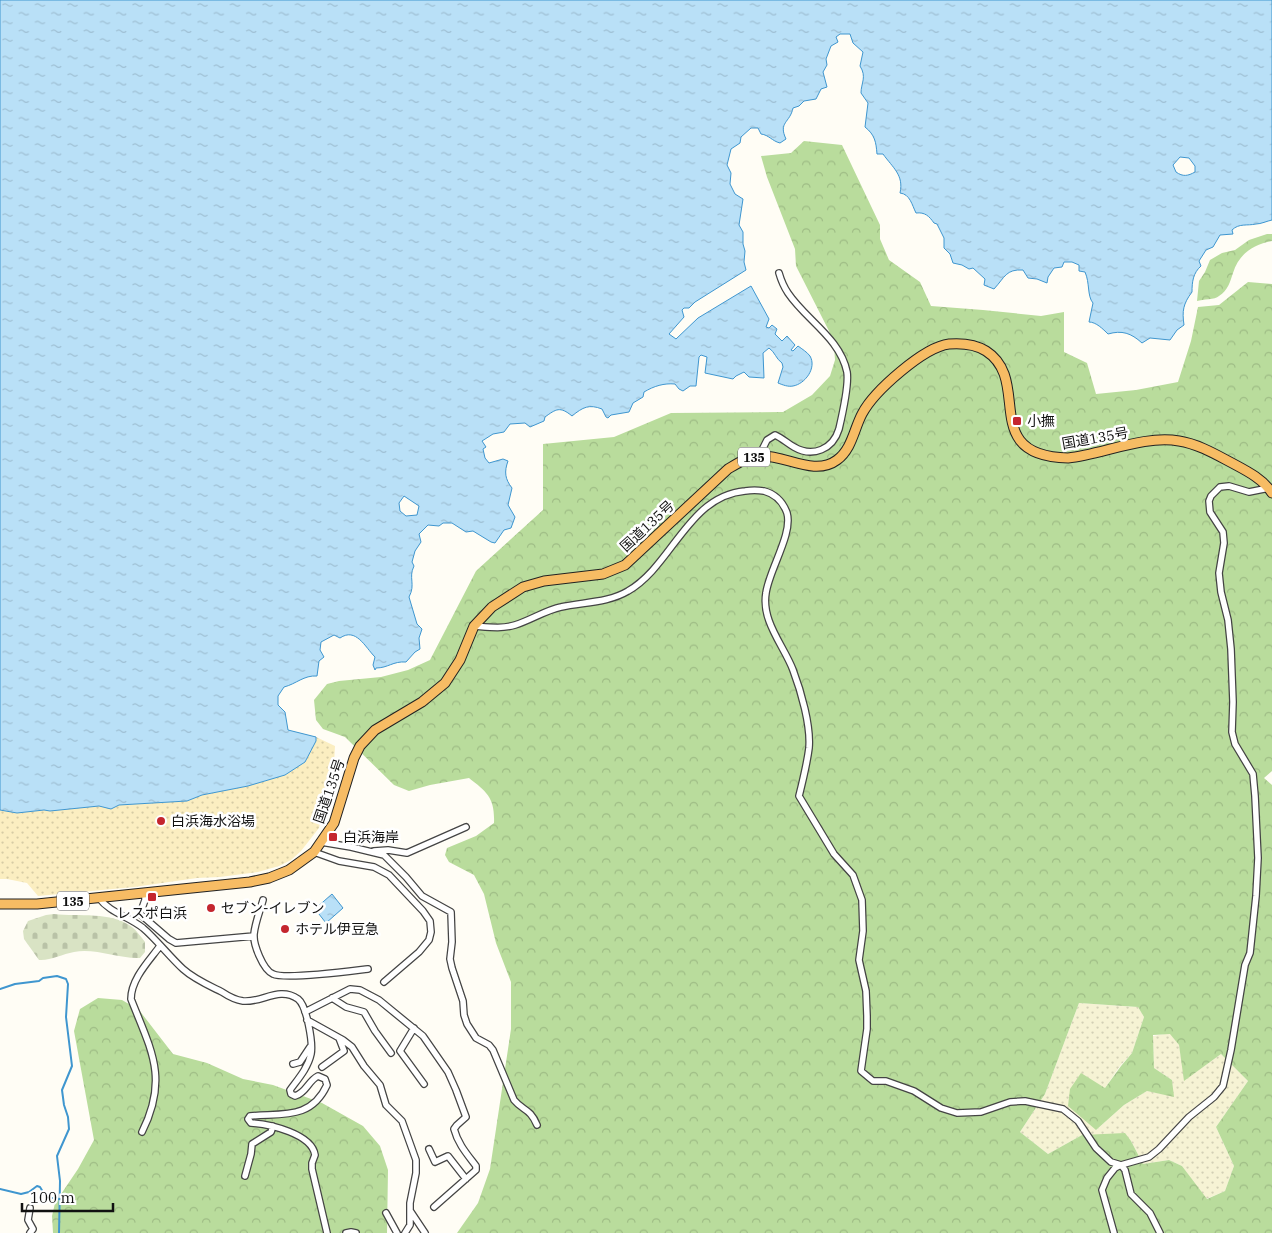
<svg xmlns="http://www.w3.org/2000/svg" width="1272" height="1233" viewBox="0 0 1272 1233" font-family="'IBM Plex Serif','Noto Sans JP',serif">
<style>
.farmland{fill:url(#farmland-dots)}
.forest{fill:url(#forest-crowns);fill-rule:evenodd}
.sand{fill:url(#sand-dots)}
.cemetery{fill:url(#cemetery-stones)}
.water{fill:url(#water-ripples);stroke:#3f96cf;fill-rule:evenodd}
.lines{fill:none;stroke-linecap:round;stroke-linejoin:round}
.stream{stroke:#3f96cf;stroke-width:2}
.minor-casing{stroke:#444;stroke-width:8}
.trunk-casing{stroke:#222;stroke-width:11}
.minor{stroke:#fff;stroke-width:5.5}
.trunk{stroke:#f7bc64;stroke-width:9}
.poi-dot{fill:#c4262e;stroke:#fff;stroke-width:2}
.labels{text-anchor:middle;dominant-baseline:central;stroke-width:5;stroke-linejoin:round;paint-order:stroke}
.shield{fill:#fff;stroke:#585858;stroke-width:1}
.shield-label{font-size:12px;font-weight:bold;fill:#111}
.poi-label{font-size:14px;fill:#111;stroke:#fff;text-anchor:start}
.street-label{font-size:14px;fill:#111;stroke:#fff}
</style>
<defs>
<pattern id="farmland-dots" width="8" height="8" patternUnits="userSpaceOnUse" patternTransform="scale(1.25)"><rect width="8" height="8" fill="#f6f3d4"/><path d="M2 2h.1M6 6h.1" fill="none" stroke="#d2cfb5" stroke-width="1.8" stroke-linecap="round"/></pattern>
<pattern id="forest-crowns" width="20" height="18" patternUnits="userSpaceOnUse" patternTransform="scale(1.25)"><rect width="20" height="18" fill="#b9dc9c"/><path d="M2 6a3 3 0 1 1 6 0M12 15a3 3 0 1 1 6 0" fill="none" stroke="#9ebc85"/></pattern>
<pattern id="sand-dots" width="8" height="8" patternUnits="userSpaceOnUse" patternTransform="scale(1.25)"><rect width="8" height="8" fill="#fbeec1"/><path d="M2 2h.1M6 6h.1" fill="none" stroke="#d6cba5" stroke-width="1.8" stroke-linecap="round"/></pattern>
<pattern id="cemetery-stones" width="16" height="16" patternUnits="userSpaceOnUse" patternTransform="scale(1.25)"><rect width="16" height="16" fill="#d9e3c4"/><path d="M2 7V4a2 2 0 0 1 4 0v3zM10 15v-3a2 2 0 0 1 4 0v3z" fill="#b9c2a7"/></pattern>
<pattern id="water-ripples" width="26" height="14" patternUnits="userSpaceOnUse" patternTransform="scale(1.25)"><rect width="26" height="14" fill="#b9e0f7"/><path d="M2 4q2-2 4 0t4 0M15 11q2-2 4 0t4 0" fill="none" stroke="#9ebfd3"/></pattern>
</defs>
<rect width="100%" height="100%" fill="#fffdf5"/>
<!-- farmland -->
<path class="farmland" d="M1079,1003L1138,1007L1144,1017L1132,1053L1120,1066L1105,1088L1096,1130L1124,1105L1147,1091L1173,1096L1172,1080L1154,1068L1153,1036L1170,1033L1179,1045L1185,1080L1221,1054L1248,1081L1216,1127L1234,1166L1225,1191L1206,1199L1182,1166L1169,1160L1143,1164L1131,1141L1082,1135L1048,1154L1020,1132L1045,1094Z"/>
<!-- forest -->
<path class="forest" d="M804,141L842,145L880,225V239L889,260L920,282L931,306L983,310L1041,316L1064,312V352L1087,363L1096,394L1136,390L1178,382L1191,341L1198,307L1219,305L1248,282L1272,284V771L1264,778L1272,785V1233H457L478,1203L490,1169L511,1029V982L496,943L484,894L474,875L449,862L445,855L447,848L476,836L494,823C495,798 487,792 469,778L430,785L409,791L394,785L345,737L323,729L316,720L314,700L327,684L339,681L381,677L408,670L430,660L476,571L543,510V444L614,437L671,413L783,412L812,395L830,376L835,360L834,346L829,331L796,266L795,249L767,177L761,156L791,153ZM1079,1003L1138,1007L1144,1017L1132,1053L1121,1066L1105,1088L1081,1073L1070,1089L1068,1106L1096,1130L1124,1105L1147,1091L1174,1097L1172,1080L1154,1068L1153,1035L1170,1034L1179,1045L1184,1081L1221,1054L1248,1081L1216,1127L1234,1166L1225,1191L1207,1199L1182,1166L1169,1160L1143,1164L1131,1141L1125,1133L1082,1135L1048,1154L1020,1132L1045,1094Z
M1267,234H1272V241C1252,245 1239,254 1233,273C1230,282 1228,290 1219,296C1215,300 1203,299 1197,301L1199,281L1205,272L1210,260L1222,253L1235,250L1249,240Z
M98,998L122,1000L139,1010L173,1054L207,1063L243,1079L273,1085L322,1103L363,1126L380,1146L388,1170L387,1233H53L52,1216L55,1203L78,1169L94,1140L74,1031L80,1009Z"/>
<!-- sand -->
<path class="sand" d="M316,737L335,746L334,764L328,775L329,783L319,828L301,851L291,860L279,866L258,872L220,877L197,878L134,887L38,896L27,883L7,879H0V810L17,813L44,810L50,811L99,806L111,809L119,805L187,801L202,795L248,786L285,775L305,762L316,741Z"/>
<!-- cemetery -->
<path class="cemetery" d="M54,914C79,917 111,911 132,927C137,931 141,937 145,942V952L140,958C118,959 96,948 74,952C62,954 50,961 39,960L24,939L23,931L28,921L46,915Z"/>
<!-- water -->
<path class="water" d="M0,0H1272V220C1267,221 1261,224 1256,224C1247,226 1239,223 1232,230L1233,234L1220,235L1213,247L1206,250L1199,261L1201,266C1193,273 1192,282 1192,292C1183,304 1182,311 1184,325L1177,330L1170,340L1150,338L1142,343C1131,333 1122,330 1108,334C1103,329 1096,322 1089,322L1093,303C1087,296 1090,283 1085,272L1079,271V265L1072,262H1064L1062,267L1054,268L1048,277L1047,283L1037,279L1028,278L1023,270C1006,269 1005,277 994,289L984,285L985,279L973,268L969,269L962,265L953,263L950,254L944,248V238L937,224L934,223C929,216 925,212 916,213C912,205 910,194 900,193C904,175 893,168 883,154H877C876,142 875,135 865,127L868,103L861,93C861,83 867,77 860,66L863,52L853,43L850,34H840L836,37L838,42L831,46L826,59L827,65L823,72L827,87L821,89L816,99L804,101L799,106L793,108C790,123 778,122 786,139L780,143C772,141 769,135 761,134L758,128H751L741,137L740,143L731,149L727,165L731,173L730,184L735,194L743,199L739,225L743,232V244L745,251L744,262L746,270L695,302L689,308H684L682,310L684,317L669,334L676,339L698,318L751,286L769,319L766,327L769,328L772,325L777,329L775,334L782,341L787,336L795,345L791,350L793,351L798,346C802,349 807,352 810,356C817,368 805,384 793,386C788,387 783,385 778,383L783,367L782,363C776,359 775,352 769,348L763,353L764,378L749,377L744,372L736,376L733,379L705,373L707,357L701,355L699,357L696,386H690L683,391L679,389L675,384C664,383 654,386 644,392L643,397L633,403L629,412L611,415L608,418L606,417L602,409C589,404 583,407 572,416C560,406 556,409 545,417L544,421L530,427L525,423L510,424L504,432L493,434L482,441L486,447L483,449L485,458L489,463L503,459L508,461C504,472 505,479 512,488L508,505L515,517L511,528L504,530L495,543L491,542L473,531L466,532L452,523H443L439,526L428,525L419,534L421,542L415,551L412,562L414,566C408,578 416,584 409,597L417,624L422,629L419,638L420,649L415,652L406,662C393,661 388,668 376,668L375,670L373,665L375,657C365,647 356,627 340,638L334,635L321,642L320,650L324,657L319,661L317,676C304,675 296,684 284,687L278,696V705L285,712L288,730L316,737V741L305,762L285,775L248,786L202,795L187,801L119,805L111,809L99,806L50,811L44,810L17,813L0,810ZM1180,157L1189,158L1195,166V172C1188,176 1183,177 1176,172L1173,165ZM404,496L419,506L417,515L406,516L400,511L399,503Z
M332,894L343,908L326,923L315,909Z"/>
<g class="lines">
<!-- stream -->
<path class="stream" d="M0,989L15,984L39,981L43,978L57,976L66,979L68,984L66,1017L72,1066L62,1090L64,1105L68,1117L69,1129L57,1156L60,1181L59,1233
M0,1189L21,1194L29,1192L37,1186L40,1187L46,1197L59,1199"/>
<!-- minor casing -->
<g class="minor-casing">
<path id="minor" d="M759,456L767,440L775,435C782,438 787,443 794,447C813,458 833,449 839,429C842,416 849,384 847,372C840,338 806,320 788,293C784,287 781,280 779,273
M474,626C488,627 502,629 515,625C531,620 546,610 561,607C583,602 608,603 628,591C672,566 688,496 745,491C752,490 757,490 764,491C775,494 783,502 787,513C793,534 769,570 766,593C761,621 784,646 793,670C801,691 811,726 809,748C807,764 803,780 799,796L834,854L853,875L862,900L863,931L859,960L866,991L867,1016V1029L861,1071L873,1081H886L914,1091L941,1108L957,1113L981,1112L1010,1102L1025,1101L1063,1109L1078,1121L1096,1148L1111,1162L1121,1165L1125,1170L1131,1194L1150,1213L1160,1233
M321,842L351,847L384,855L406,877L422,896L451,912L452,942L450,959L452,968L463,1001L464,1015L467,1024L476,1038L489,1045L493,1050L514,1100C523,1111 530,1108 537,1125
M374,851L388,850L407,853L466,827
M314,852L339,861L374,867L389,875L423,911L430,921L431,932L429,940L419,952L384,982
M145,893V900L140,914L169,939L176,943L254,936
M99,898C110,913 128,916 143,928C156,939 169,956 183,969C194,979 208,985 222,992C228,996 236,1000 243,1001C262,1003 279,986 298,999C307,1006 313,1043 311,1054C308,1068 298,1079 290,1090L291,1094L295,1096C306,1093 308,1081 318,1076L325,1079L327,1085C311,1120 282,1113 250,1116L248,1119L251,1123C270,1124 312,1134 315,1155L312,1163V1169L327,1233
M263,900C260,911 255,923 254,934C253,944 263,970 273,974C285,980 351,971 368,969
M332,998L346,1007L364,1012L375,1031L391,1053
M305,1012L350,989L360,990L379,1000L423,1036L448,1072L456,1090L466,1117L457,1125L454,1129C458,1144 467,1154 476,1166V1170L434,1207
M307,1020L343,1040L352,1047L364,1066L380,1085L386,1105L402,1121L416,1160V1173L410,1203V1225L405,1233
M414,1028L400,1051L424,1084
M293,1064L300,1062L310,1047
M322,1067L344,1051L339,1038
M142,1132C169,1078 151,1050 131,999C131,979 149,961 160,946
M429,1149L435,1162L448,1156L466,1179
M245,1176L251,1154L252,1144L271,1132L273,1126
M411,1212L425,1233
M386,1213L397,1233
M30,1233L33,1229L28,1220L30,1208
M346,1233L351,1232L356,1233
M1114,1233L1102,1190L1107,1178L1115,1168L1121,1165L1149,1157L1159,1149L1189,1117L1214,1097L1223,1086L1231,1050L1245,965L1250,953L1256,896L1258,858L1255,796L1253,774L1235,744L1232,732L1233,702L1231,649L1228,620L1221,592L1219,573L1224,543L1223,532L1210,512L1209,501L1211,496L1220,487L1229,486L1249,492L1269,488"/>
</g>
<!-- trunk casing -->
<g class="trunk-casing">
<path id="trunk" d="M0,904H37L250,882L269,878L289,870L314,852L334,823L354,758L360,746L375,730L422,702L445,683L460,660L474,626L492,607L523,587L544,581L603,574L625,565L728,469C738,463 747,457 760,456C784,454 814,477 837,460C852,449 854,429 862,414C874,391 924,347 949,344C962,343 975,344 986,351C1033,381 978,456 1068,458C1103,454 1144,435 1179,441C1198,444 1215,454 1232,463C1247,471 1263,479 1272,493"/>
</g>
<!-- minor -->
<use href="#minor" class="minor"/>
<!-- trunk -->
<use href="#trunk" class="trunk"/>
</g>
<!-- markers -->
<g class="poi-dot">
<rect x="1012" y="416" width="10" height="10" rx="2.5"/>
<circle cx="161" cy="821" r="5"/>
<rect x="328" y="832" width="10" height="10" rx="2.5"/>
<rect x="147" y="892" width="10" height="10" rx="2.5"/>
<circle cx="211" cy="908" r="5"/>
<circle cx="285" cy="929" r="5"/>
</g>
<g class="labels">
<!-- shield labels -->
<g class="shield">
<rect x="738" y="447.5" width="32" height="19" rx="4"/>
<rect x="57" y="891.5" width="32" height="19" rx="4"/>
</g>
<g class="shield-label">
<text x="754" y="457">135</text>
<text x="73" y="901">135</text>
</g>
<!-- poi labels -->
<g class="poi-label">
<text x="1027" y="421">小撫</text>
<text x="171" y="821">白浜海水浴場</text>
<text x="343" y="837">白浜海岸</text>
<text x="221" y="908">セブン-イレブン</text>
<text x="152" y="913" text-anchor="middle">レスポ白浜</text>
<text x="295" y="929">ホテル伊豆急</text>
</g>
<!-- street labels -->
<g class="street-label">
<text transform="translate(1095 438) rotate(-10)">国道135号</text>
<text transform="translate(647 526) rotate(-43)">国道135号</text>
<text transform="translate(329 791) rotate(-71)">国道135号</text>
</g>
</g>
<!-- scale -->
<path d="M22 1203v8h91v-8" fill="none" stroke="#111111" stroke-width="2.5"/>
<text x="30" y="1203" font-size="15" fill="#111111" stroke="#ffffff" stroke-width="4" paint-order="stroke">100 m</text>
</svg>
